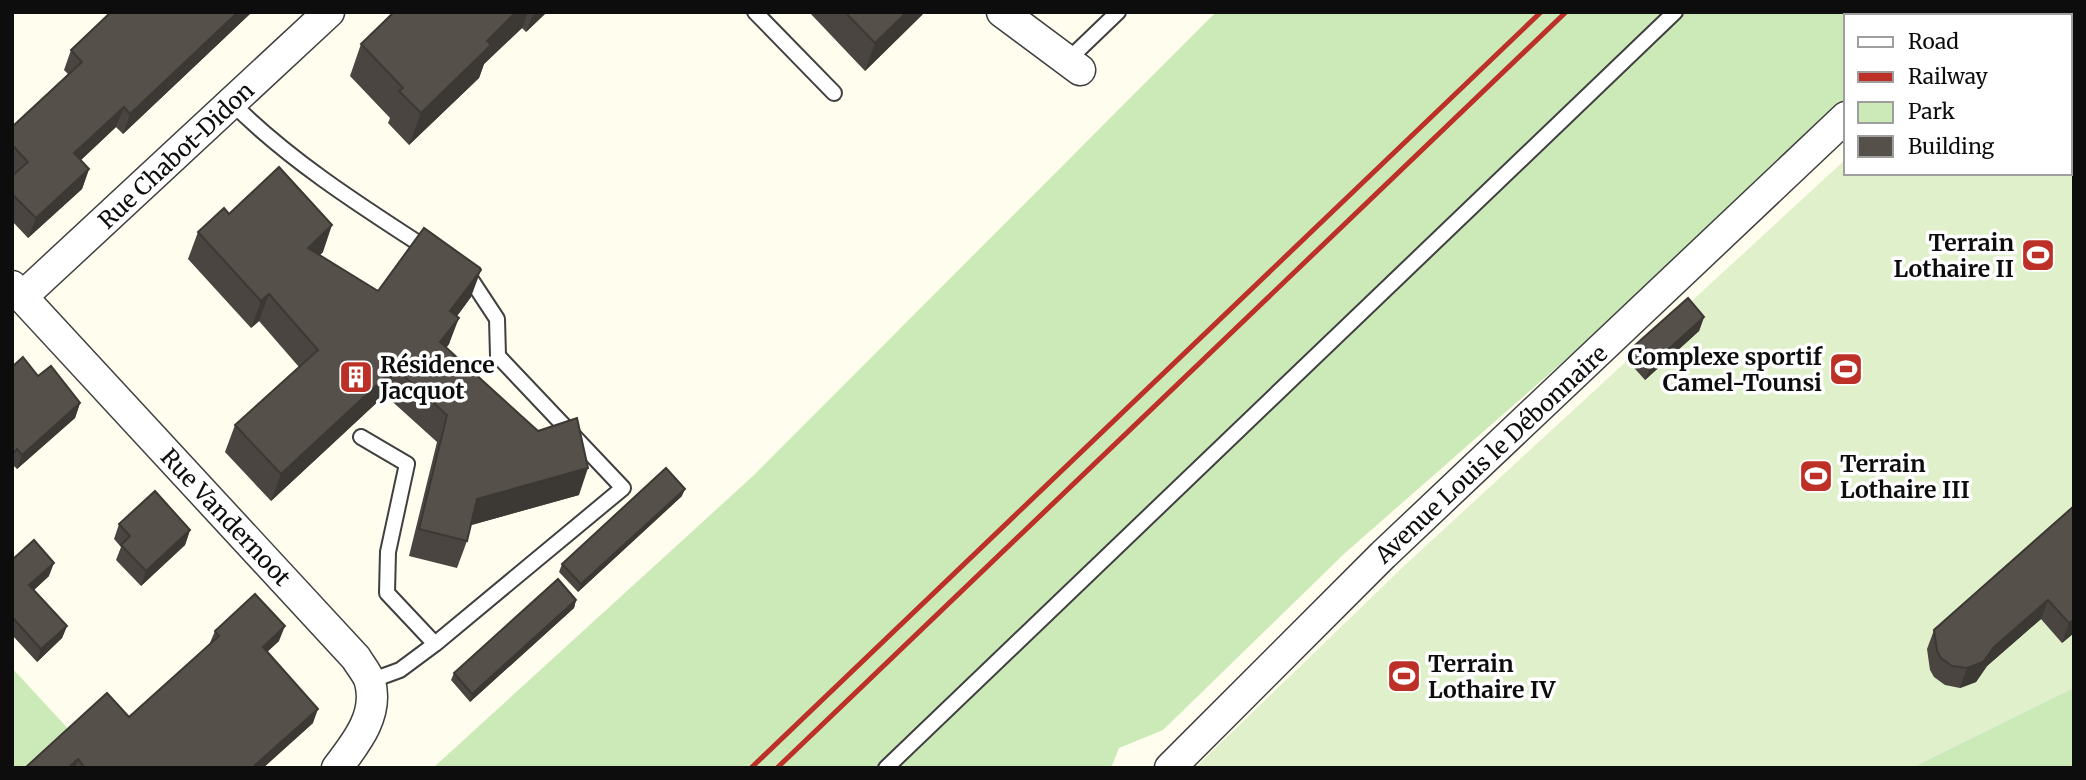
<svg xmlns="http://www.w3.org/2000/svg" width="2086" height="780" viewBox="0 0 2086 780" font-family="Merriweather,serif">
<style>
.green{fill:#cce9b8}
.pitch{fill:#dff0ca}
.lines{fill:none;stroke-linecap:round;stroke-linejoin:round}
.lane-casing{stroke:#404040;stroke-width:18}
.street-casing{stroke:#404040;stroke-width:33}
.lane{stroke:#fff;stroke-width:14}
.street{stroke:#fff;stroke-width:30}
.rail{stroke:#bc3027;stroke-width:5}
.wall{fill:#4a4540}
.shaded-wall{fill:#3c3834}
.building{fill:#56504a;stroke:#3c3834;stroke-width:2}
.labels{text-anchor:middle;dominant-baseline:central;stroke-width:7;stroke-linejoin:round;paint-order:stroke}
.street-label{font-size:23px;fill:#0d0d0d;stroke:#fff}
.poi-label{font-size:23px;font-weight:bold;fill:#0d0d0d;stroke:#fff;text-anchor:start}
</style>
<rect width="100%" height="100%" fill="#fffdee"/>
<!-- green -->
<path class="green" d="M1216,12H1938L1935,16H1846V100L1614,317L1345,553L1163,730L1119,748L1111,768H433L753,476Z
M2074,660V768H1790Z
M12,668L73,734L35,768H12Z"/>
<!-- pitch -->
<path class="pitch" d="M2007,12H2074V688L1912,768H1195L1404,566L1846,159V173H2070V16H2003Z"/>
<g class="lines">
<!-- lane casing -->
<g class="lane-casing">
<path id="lane" d="M755,12L834,93
M1067,61L1118,12
M232,103C290,161 361,206 429,250
M361,437L407,464L388,552L387,593L435,644
M370,681L400,670L435,644L623,488L498,356L497,319L468,275L464,273
M886,768L1675,12"/>
</g>
<!-- street casing -->
<g class="street-casing">
<path id="street" d="M1002,12L1080,70
M1953,16L1956,12
M12,286L356,658C360,665 368,674 370,682C379,715 356,743 337,768
M22,297L329,12
M1170,768L1383,555L1846,117"/>
</g>
<!-- lane -->
<use href="#lane" class="lane"/>
<!-- street -->
<use href="#street" class="street"/>
<!-- rail -->
<path class="rail" d="M751,768L1541,12
M777,768L1566,12"/>
</g>
<!-- wall -->
<path class="wall" d="M252,12L123,134L116,127L81,160L89,169L82,189L28,238L12,221V176L14,175L12,173V127L68,74L64,70L71,50Z
M393,12H547L526,32L522,28L484,64L479,78L409,145L388,123L390,118L350,76L361,44Z
M809,12H924L922,15L865,71Z
M229,214L323,252L320,255L378,291L471,297L457,316L449,344L446,348L579,495L471,525L467,541L457,568L409,556L437,442L385,395L271,501L225,452L235,425L299,367L259,321L251,328L188,259L198,232Z
M1704,317L1699,331L1645,380L1628,361L1634,346Z
M12,367L38,376L80,403L75,418L17,469L12,464Z
M682,496L578,592L559,572L562,564Z
M2074,506V633L2062,643L2041,619L1987,666L1976,682L1960,688L1945,685L1934,677L1930,670L1927,649L1934,630Z
M119,524L190,530L185,545L141,586L116,560L121,547L114,539Z
M12,560L49,576L34,590L67,626L62,638L37,662L12,635Z
M576,600L574,608L470,702L451,680L454,673Z
M215,631L279,641L267,652L313,723L263,768H25L129,717L209,645Z"/>
<!-- shaded-wall -->
<path class="shaded-wall" d="M238,12H252L123,134L130,114Z
M516,12H528L522,28L484,64L479,78L409,145L421,113L487,41Z
M534,12H547L526,32Z
M907,12H924L922,15L865,71L875,43Z
M124,107L116,127L67,173L74,153Z
M89,169L82,189L28,238L36,218Z
M332,225L323,252L298,275L308,248Z
M481,270L471,297L441,338L450,311Z
M269,294L259,321L251,328L261,301Z
M1704,317L1699,331L1645,380L1651,365Z
M459,318L449,344L430,369L440,342Z
M395,368L385,395L271,501L281,474Z
M80,403L75,418L17,469L22,455Z
M588,468L579,495L468,526L477,499Z
M685,489L682,496L578,592L581,584Z
M190,530L185,545L141,586L146,571Z
M54,563L49,576L25,598L29,585Z
M576,600L574,608L470,702L472,694Z
M2048,600L2041,619L1987,666L1976,682L1960,688L1967,668L1994,647Z
M2074,620V633L2062,643L2069,623Z
M67,626L62,638L37,662L41,649Z
M285,626L279,641L257,661L263,647Z
M318,709L313,723L263,768H253Z
M78,759L75,768H68Z"/>
<!-- building -->
<path class="building" d="M111,12H238L130,114L124,107L74,153L89,169L36,218L12,194V176L28,162L12,145V127L82,62L71,50Z
M394,12H516L487,41L491,45L421,113L399,91L403,88L361,44Z
M845,12H907L875,43Z
M279,167L332,225L308,248L378,291L424,228L480,268L481,270L450,311L459,318L440,342L538,431L577,418L588,468L477,499L467,541L419,529L447,415L395,368L281,474L235,425L318,350L269,294L261,301L198,232L224,208L229,214Z
M1688,298L1704,317L1651,365L1634,346Z
M23,357L38,376L51,366L80,403L22,455L17,449L12,455V367Z
M666,468L685,489L581,584L562,564Z
M155,491L190,530L146,571L121,545L130,536L119,524Z
M2074,506V620L2069,623L2048,600L1994,647L1983,662L1967,668L1952,666L1941,658L1937,651L1934,630Z
M34,540L54,563L29,585L67,626L41,649L12,617V560Z
M558,579L576,600L472,694L454,673Z
M255,594L285,626L263,647L318,709L254,766L255,768H85L78,759L68,768H25L107,693L129,717L219,636L215,631Z"/>
<!-- icons -->
<defs>
<g id="stadium-square" transform="scale(1.75)"><rect x="-9" y="-9" width="18" height="18" rx="4" fill="#bc3027" stroke="#fff"/><path d="M0-5a6.5 5 0 1 0 0 10a6.5 5 0 1 0 0-10ZM-3.5-1.8h7v3.6h-7Z" fill="#fff"/></g>
<g id="building-square" transform="scale(1.75)"><rect x="-9" y="-9" width="18" height="18" rx="4" fill="#bc3027" stroke="#fff"/><path d="M-4-6H4V6H1V3H-1V6H-4ZM-2.5-4.3h1.7v1.8h-1.7ZM.8-4.3h1.7v1.8H.8ZM-2.5-1h1.7V.8h-1.7ZM.8-1h1.7V.8H.8Z" fill="#fff"/></g>
</defs>
<g fill-rule="evenodd">
<use href="#stadium-square" x="2038" y="255"/>
<use href="#stadium-square" x="1846" y="369"/>
<use href="#building-square" x="356" y="377"/>
<use href="#stadium-square" x="1816" y="476"/>
<use href="#stadium-square" x="1404" y="676"/>
</g>
<g class="labels">
<!-- street labels -->
<g class="street-label">
<text transform="translate(176 155) rotate(-43)">Rue Chabot-Didon</text>
<text transform="translate(1491 454) rotate(-43)">Avenue Louis le Débonnaire</text>
<text transform="translate(226 517) rotate(47)">Rue Vandernoot</text>
</g>
<!-- poi labels -->
<g class="poi-label">
<text x="2014" y="242" text-anchor="end">Terrain<tspan x="2014" dy="26">Lothaire II</tspan></text>
<text x="1822" y="356" text-anchor="end">Complexe sportif<tspan x="1822" dy="26">Camel-Tounsi</tspan></text>
<text x="380" y="364">Résidence<tspan x="380" dy="26">Jacquot</tspan></text>
<text x="1840" y="463">Terrain<tspan x="1840" dy="26">Lothaire III</tspan></text>
<text x="1428" y="663">Terrain<tspan x="1428" dy="26">Lothaire IV</tspan></text>
</g>
</g>
<!-- border -->
<rect width="2086" height="780" fill="none" stroke="#0d0d0d" stroke-width="28"/>
<!-- legend -->
<rect x="1844" y="14" width="228" height="161" fill="#ffffff" stroke="#9e9e9e" stroke-width="2"/>
<rect x="1858" y="37" width="35" height="10" fill="#ffffff" stroke="#9e9e9e" stroke-width="2"/>
<text x="1908" y="49" font-size="21" fill="#0d0d0d">Road</text>
<rect x="1858" y="72" width="35" height="10" fill="#bc3027" stroke="#9e9e9e" stroke-width="2"/>
<text x="1908" y="84" font-size="21" fill="#0d0d0d">Railway</text>
<rect x="1858" y="102" width="35" height="21" fill="#cce9b8" stroke="#9e9e9e" stroke-width="2"/>
<text x="1908" y="119" font-size="21" fill="#0d0d0d">Park</text>
<rect x="1858" y="136" width="35" height="21" fill="#56504a" stroke="#9e9e9e" stroke-width="2"/>
<text x="1908" y="154" font-size="21" fill="#0d0d0d">Building</text>
</svg>
